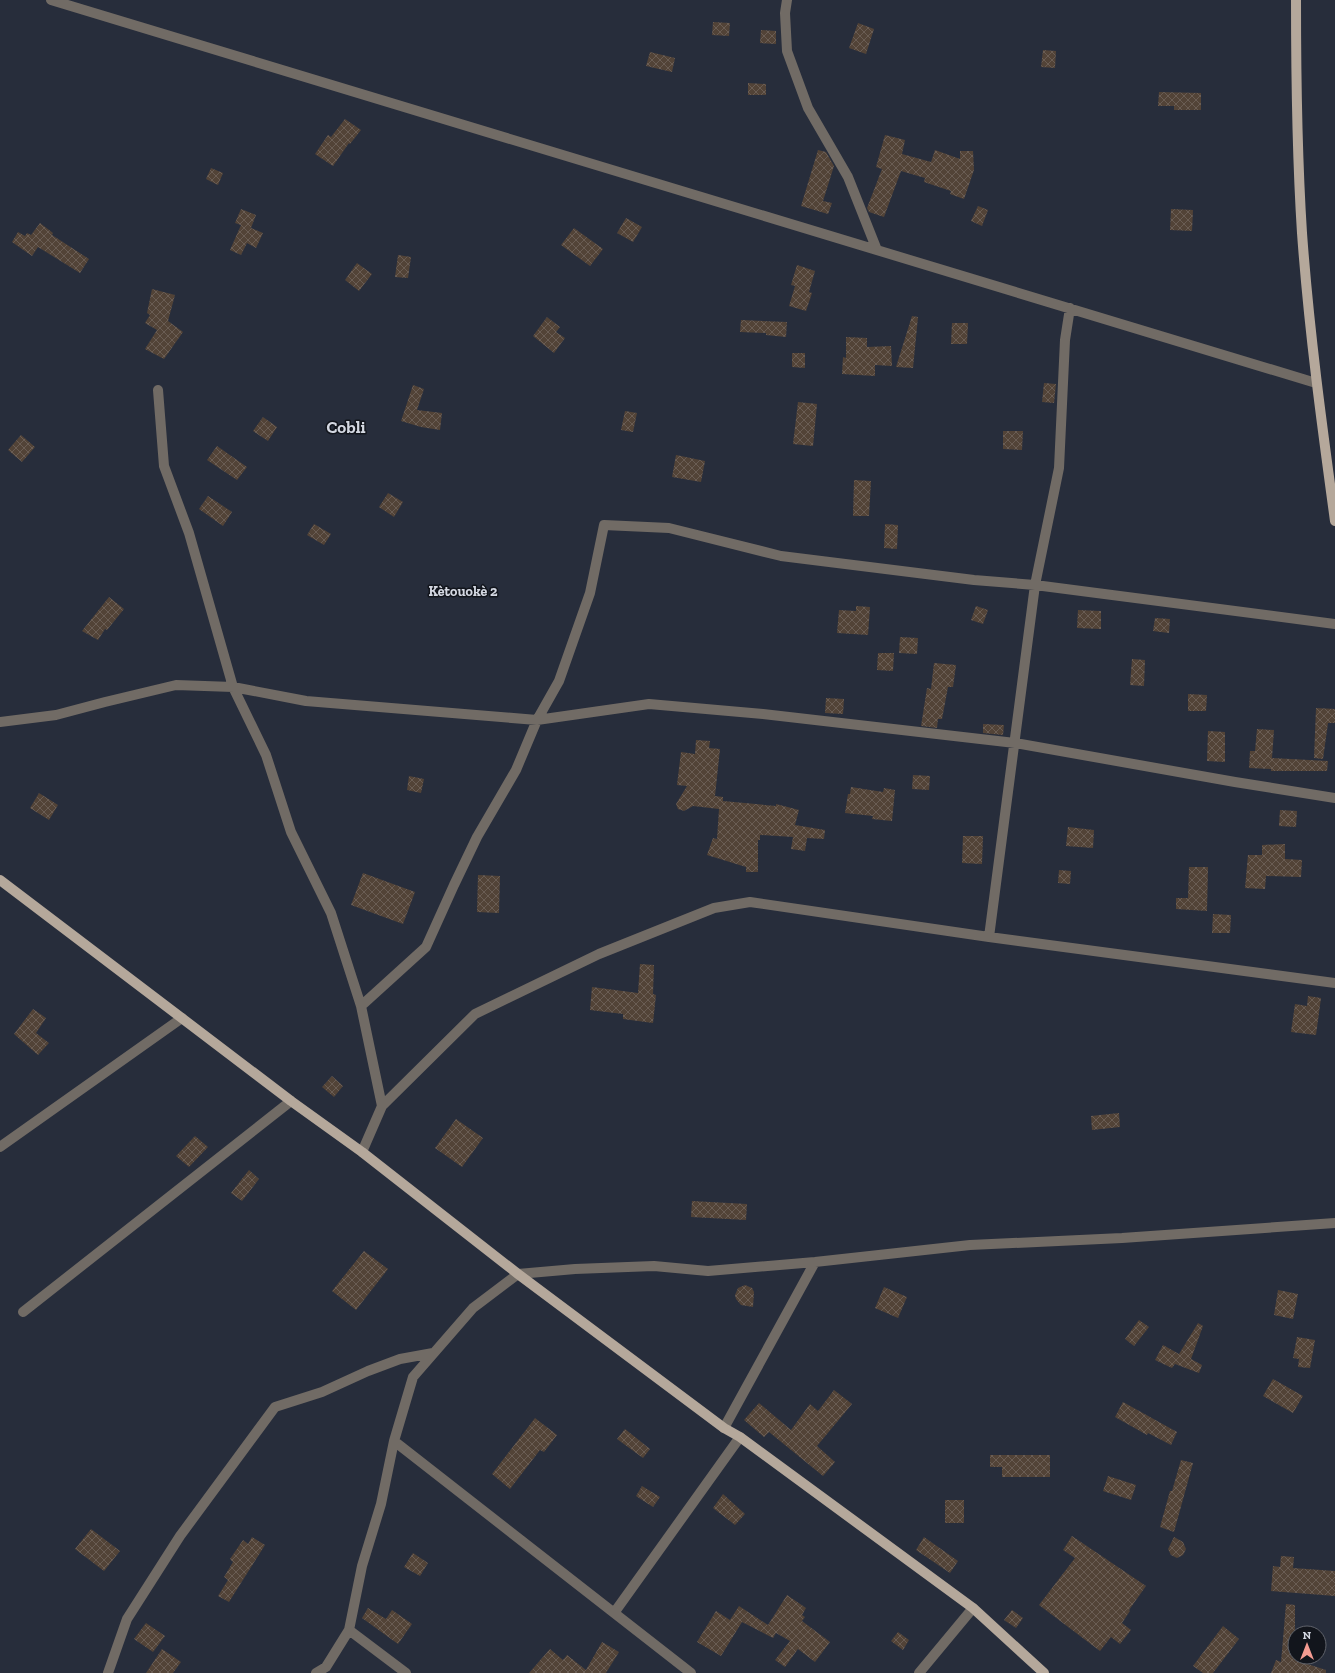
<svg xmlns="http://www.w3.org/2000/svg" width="1335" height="1673" viewBox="0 0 1335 1673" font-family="'Zilla Slab',serif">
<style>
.building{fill:url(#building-cross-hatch)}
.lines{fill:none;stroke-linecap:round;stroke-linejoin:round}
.minor{stroke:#716b65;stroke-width:10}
.major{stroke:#b5a89b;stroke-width:10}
.labels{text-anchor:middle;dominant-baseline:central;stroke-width:3;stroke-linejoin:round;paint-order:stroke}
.neighbourhood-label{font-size:14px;font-weight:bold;fill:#d4d8e2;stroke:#12151c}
.district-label{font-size:17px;font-weight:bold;fill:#d4d8e2;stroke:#12151c}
</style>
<defs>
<pattern id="building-cross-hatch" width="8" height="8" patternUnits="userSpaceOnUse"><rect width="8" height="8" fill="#524337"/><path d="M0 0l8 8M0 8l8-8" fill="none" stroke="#6a5d54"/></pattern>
</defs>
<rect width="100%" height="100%" fill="#272d3b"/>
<!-- building -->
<path class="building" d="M713,22L730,23L729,36L712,35Z
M858,23L874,29L866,54L849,48Z
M761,30L776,31V44L760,43Z
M1043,50L1056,51L1055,68L1041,67Z
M650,52L675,58L672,72L646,66Z
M748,83L766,84V95H748Z
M1159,92L1201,93V110H1174V106H1158Z
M345,119L361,130L350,144L349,143L333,166L315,154L328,135L331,137Z
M885,135L905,140L902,154L931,162L935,150L960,159V151H973L974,170L964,199L950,194L951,191L924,182L925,178L901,171L884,217L869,212L867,208L882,169L876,167Z
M818,150L826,152L834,166L823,201L832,203L828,214L801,206Z
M211,168L223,173L218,185L206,179Z
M978,206L988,210L982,226L971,221Z
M241,209L256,215L251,228L263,233L256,248L247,243L241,255L230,250L241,225L235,223Z
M1171,209L1193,210L1192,231L1170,230Z
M626,218L642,227L633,242L617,233Z
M40,223L53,233L52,235L89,259L80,273L38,247L32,256L12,242L18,232L25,236L27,233L31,235Z
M574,228L603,249L590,266L561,245Z
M398,255L411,257L408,278L395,277Z
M357,263L372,274L359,291L345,280Z
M797,265L815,271L809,292L812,293L806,311L789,306L795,286L791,285Z
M152,289L175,295L168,321L183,332L164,359L145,349L157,330L145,323L150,315L147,313Z
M912,316L918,317L913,368L896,367Z
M547,317L560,327L556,332L565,338L554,353L533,336Z
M741,320L787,322L786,337L766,335V333L740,332Z
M952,323H968L967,344H951Z
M846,337L867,338V347L891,346L892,366L875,365V376L842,374L843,357L846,358Z
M792,353H805V368L792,367Z
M1044,383L1056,384L1054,403L1042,402Z
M413,385L424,389L417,410L442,413L440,430L421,427L401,421Z
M798,402L817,404L813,446L793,444Z
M625,411L637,413L633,432L621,430Z
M263,417L277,427L268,441L253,431Z
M1003,431H1023L1022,450L1003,449Z
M21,435L35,447L22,462L8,450Z
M217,446L247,467L237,480L207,460Z
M676,455L705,461L701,482L672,477Z
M854,480L871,481L869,516H853Z
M388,493L403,502L394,517L379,507Z
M208,496L232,512L223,526L199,509Z
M314,524L331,534L324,545L307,535Z
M885,524L898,525L897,549L884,548Z
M109,597L124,609L107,630L105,629L98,640L82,631Z
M856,606L870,607L868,635L837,633L839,610L856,611Z
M976,606L988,610L983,624L971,620Z
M1078,610L1101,611V629L1077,628Z
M1155,618L1170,619L1169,633L1153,631Z
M900,637L918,638L917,654L899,653Z
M878,653H894L893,671L877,670Z
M1132,659L1145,660L1144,686L1130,685Z
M934,663L956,665L953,687H948L942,719H938L937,728L921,726L927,688L931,689Z
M1188,694L1207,695L1206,711H1188Z
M826,698L844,699L843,714L825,713Z
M1316,708L1335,709V723H1328L1323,759L1314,758Z
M983,724L1004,725L1003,735L983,733Z
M1257,729L1274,730L1272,758L1328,761L1327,771H1271V765V769L1249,768L1250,751H1255Z
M1208,731L1225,732V762L1207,761Z
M696,740L710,741L709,748L720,749L715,796L723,797V801L776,806V804L799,810L795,825L825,830L824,839L807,838L805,851L791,849L793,837L760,835V840H758V872H746V867L707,855L713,838L717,839L719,809L693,806L684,811L678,809L676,804L687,786L677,785L681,752L695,754Z
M913,775L930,776L929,790L912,789Z
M409,776L424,779L421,793L407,790Z
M851,787L883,792L884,788L895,790L892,821L872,819L873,816L845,813L848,794H850Z
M39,793L58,805L49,820L30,808Z
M1280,810L1297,811L1296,827L1279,826Z
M1068,827L1094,830L1093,848L1066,846Z
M963,836H983L982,864L962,863Z
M1285,844V859L1302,860L1301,877L1266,876L1265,889L1245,888L1248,855H1262V845Z
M1189,867H1208L1207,911L1176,909V898H1188Z
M1059,870L1071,871L1070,884L1058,883Z
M363,873L415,892L403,924L351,905Z
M478,875L500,876L499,913L477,912Z
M1213,914L1231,915L1230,933H1212Z
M640,964L654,965L653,994L656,995L653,1023L623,1019V1014L590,1010L592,987L638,993Z
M1308,996L1321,998L1316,1035L1291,1032L1295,1004L1307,1006Z
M33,1009L46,1018L36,1033L49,1043L38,1055L14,1034Z
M332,1076L343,1086L334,1097L322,1087Z
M1119,1113L1120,1127L1092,1130L1091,1116Z
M456,1119L483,1138L462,1167L435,1148Z
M195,1136L208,1147L189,1167L176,1156Z
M249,1170L259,1179L242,1201L231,1193Z
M692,1201L747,1204L746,1220L691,1217Z
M364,1251L388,1269L356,1310L332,1291Z
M745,1285L752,1288L754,1292L753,1307L741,1305L736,1299L735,1295L738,1288Z
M884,1287L907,1297L898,1318L875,1308Z
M1278,1290L1298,1294L1293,1319L1274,1315Z
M1139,1320L1149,1327L1134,1346L1125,1339Z
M1198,1323L1203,1326L1191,1359L1202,1365L1199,1373L1175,1364L1172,1368L1155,1360L1163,1345L1179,1354Z
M1297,1337L1315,1340L1310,1368L1298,1367L1299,1359L1293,1358Z
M1273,1379L1303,1396L1293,1413L1263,1396Z
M834,1390L852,1404L817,1446L835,1462L823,1476L769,1432L764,1437L744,1420L759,1403L791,1430L810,1404L818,1411Z
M1123,1402L1177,1432L1171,1445L1148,1433L1147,1435L1115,1417Z
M535,1418L557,1435L544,1452L540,1450L510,1489L492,1474Z
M625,1429L650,1449L643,1458L617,1439Z
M990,1455H1050V1477H1002V1467H990Z
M1181,1460L1193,1463L1174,1532L1160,1527L1170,1491H1172Z
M1108,1476L1136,1485L1131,1500L1103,1491Z
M642,1486L660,1497L653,1507L636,1496Z
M723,1494L745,1514L735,1525L713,1508Z
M945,1500H964V1523H945Z
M91,1529L120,1551L104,1571L75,1549Z
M1072,1536L1146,1586L1129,1610L1130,1611L1122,1623L1131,1630L1120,1644L1111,1637L1100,1651L1039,1605L1075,1558L1063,1550Z
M252,1537L265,1545L229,1602L218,1596L228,1580L224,1577L233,1562L230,1559L243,1540L248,1544Z
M924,1537L958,1561L950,1573L916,1550Z
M1174,1537L1183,1542L1186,1549L1183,1555L1177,1558L1171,1555L1168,1549Z
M413,1553L428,1563L420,1576L404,1567Z
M1281,1556L1294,1557L1293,1568L1335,1571V1596L1271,1591L1273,1566L1280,1567Z
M787,1595L806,1608L802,1615L805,1617L802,1621L830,1642L815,1662L798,1649L785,1667L775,1660L790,1641L776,1633L773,1638L742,1622L721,1656L697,1642L716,1611L730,1620L739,1606L768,1625Z
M1286,1604L1295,1605V1660L1326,1670V1673H1271L1276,1660L1281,1662Z
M368,1608L386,1619L392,1610L412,1624L398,1644L362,1618Z
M1012,1610L1023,1618L1016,1628L1004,1620Z
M146,1623L165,1636L153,1652L134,1639Z
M1223,1626L1239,1639L1213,1673H1203L1193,1666Z
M898,1632L909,1640L903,1650L891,1641Z
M602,1642L619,1652L606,1673H529L550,1649L563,1660L567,1655L586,1670Z
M162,1649L181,1662L173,1673H146Z"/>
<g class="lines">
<!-- minor -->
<path class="minor" d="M51,0L1316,383
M787,0L785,13L787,51L808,108L848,177L877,250
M158,390L164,466L189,533L233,687L266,755L291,832L331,913L361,1006L382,1106
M0,722L56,715L105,702L176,685L233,687L306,701L537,720L649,704L763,714L1015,743L1235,782L1335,798
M989,937L1035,585L1059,468L1065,340L1070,308
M361,1006L426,947L454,885L477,837L516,770L537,720L559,681L590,593L604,525L669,528L781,556L974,580L1035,585L1335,624
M0,1147L182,1018
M362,1152L382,1106L475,1014L599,954L714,908L750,902L989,937L1335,983
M23,1312L291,1101
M724,1428L815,1262
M394,1441L691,1673
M614,1613L740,1437
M349,1630L406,1673
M108,1673L127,1619L180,1536L275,1407L322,1392L368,1371L400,1359L433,1353
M316,1673L326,1667L349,1630L362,1566L381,1504L394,1441L413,1377L473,1308L518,1274L575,1269L654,1266L708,1271L815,1262L970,1245L1122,1238L1335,1223
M919,1673L973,1608"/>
<!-- major -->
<path class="major" d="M1296,0C1296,78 1297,155 1302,233C1309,330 1322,426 1335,521
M0,880L291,1101L362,1152L518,1274L724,1428L740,1437L973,1608L1044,1673"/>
</g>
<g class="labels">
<!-- neighbourhood labels -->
<g class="neighbourhood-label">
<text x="463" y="591">Kètouokè 2</text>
</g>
<!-- district labels -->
<g class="district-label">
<text x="346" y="427">Cobli</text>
</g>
</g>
<!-- north arrow -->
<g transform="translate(1307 1645)"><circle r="19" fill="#12151c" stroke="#60636b"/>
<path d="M0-3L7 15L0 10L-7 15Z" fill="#f59c92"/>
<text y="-6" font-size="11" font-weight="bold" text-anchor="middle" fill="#d4d8e2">N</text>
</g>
</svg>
